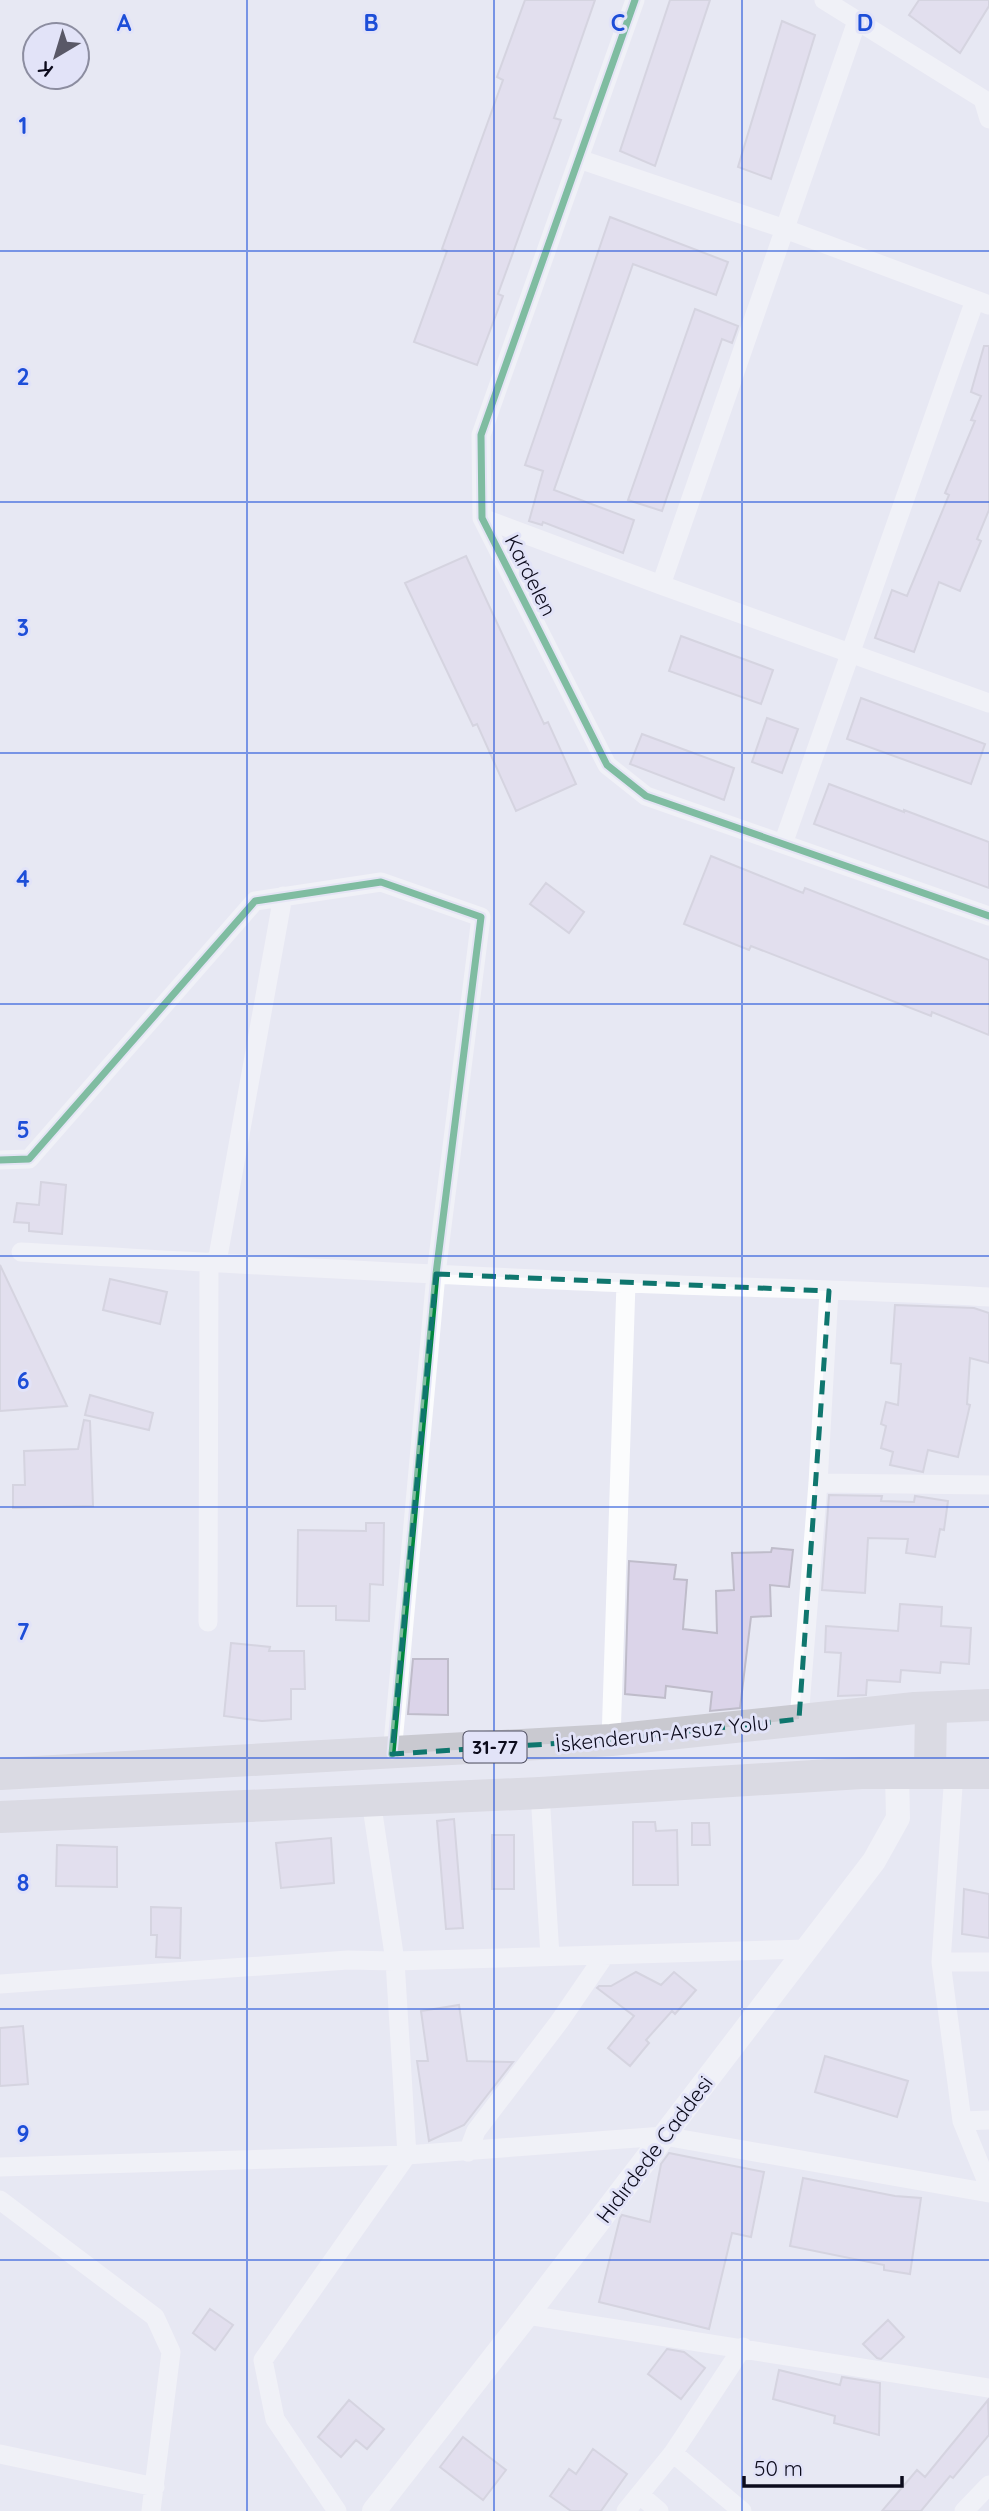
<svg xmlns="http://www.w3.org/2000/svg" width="989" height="2511" viewBox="0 0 989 2511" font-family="Quicksand,sans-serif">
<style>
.building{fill:#dbd4e9;stroke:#bfbcca;stroke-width:2}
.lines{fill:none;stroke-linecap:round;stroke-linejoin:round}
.minor{stroke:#fbfcfd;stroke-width:19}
.tertiary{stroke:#fbfcfd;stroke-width:24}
.primary{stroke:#c9c9d0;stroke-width:32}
.cycleway-casing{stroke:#e2e3f8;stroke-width:11}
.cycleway{stroke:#00873e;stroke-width:7}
.marked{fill:none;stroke:#0f766e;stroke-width:5;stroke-dasharray:14 9;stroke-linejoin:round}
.grid{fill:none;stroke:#1d4ed8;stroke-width:2;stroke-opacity:0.55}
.labels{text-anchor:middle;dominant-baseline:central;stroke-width:6;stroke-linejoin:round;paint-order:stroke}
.shield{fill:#e2e3f8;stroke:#4c4c5e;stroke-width:2}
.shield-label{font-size:19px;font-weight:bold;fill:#0c0b1c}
.street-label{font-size:21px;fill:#0c0b1c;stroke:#e2e3f8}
.grid-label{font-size:23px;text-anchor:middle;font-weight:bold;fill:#1d4ed8;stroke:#e2e3f8;stroke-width:6;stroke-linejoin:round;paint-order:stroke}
</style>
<rect width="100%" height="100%" fill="#e7e8f3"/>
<!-- building -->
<path class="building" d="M525,0H595L554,118L561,120L498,294L503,296L477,365L414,342L447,251L442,249L503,80L497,77Z
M670,0H710L655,166L620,151Z
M919,0H989V6L960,53L909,15Z
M782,21L815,35L771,179L738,167Z
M610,217L728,262L716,295L633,264L554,490L634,520L623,553L543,522L542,525L529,521L543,471L525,465Z
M695,309L738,326L732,343L722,339L662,511L628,500Z
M984,346H989V510L977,539L981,541L960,591L939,582L914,652L875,638L892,590L907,596L949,495L945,493L975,421L971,420L981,396L971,392Z
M466,556L544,724L548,722L576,784L516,811L477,724L473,726L405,583Z
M681,636L773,670L761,704L669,671Z
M861,698L985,744L971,784L847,739Z
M767,718L798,729L782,773L752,762Z
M642,734L734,768L724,800L630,764Z
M829,784L904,812V810L989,842V888L814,824Z
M711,856L803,893L805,888L989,960V1035L932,1012L931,1016L751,946L749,950L684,924Z
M546,883L584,912L569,933L530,904Z
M41,1182L66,1185L62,1234L29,1231V1223L14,1222L17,1203L39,1205Z
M0,1265L67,1406L0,1411Z
M110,1279L167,1292L160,1324L103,1310Z
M895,1305L974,1308L989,1313V1363L970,1358L967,1404L970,1405L958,1457L928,1450L923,1472L890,1465L893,1452L881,1448L886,1426L881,1424L886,1402L898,1405L901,1364L891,1363Z
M90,1395L153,1413L149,1430L85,1415Z
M84,1420L90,1421L93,1506L13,1508V1485H25L24,1451L78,1449Z
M829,1495L882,1496L881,1501L914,1502L915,1496L948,1501L944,1530L940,1529L935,1557L906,1553L908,1539L868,1538L865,1593L822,1590Z
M366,1523H384L383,1585L370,1584L369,1621L336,1620V1606H297L298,1530L366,1531Z
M772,1548L793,1550L789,1587L770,1585L771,1616L751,1617L740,1708L710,1711L712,1692L666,1686L665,1698L625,1694L629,1561L676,1565L674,1579L687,1580L683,1629L717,1633L716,1591L734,1590L732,1553L771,1552Z
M900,1604L942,1607L941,1626L971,1628L969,1664L941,1662L940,1673L901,1670L900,1682L867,1680L866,1695L838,1696L841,1653L825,1652L826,1626L898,1631Z
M231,1643L270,1647L269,1651H304L305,1689H291V1719L262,1721L224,1716Z
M413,1659H448V1715L408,1714Z
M454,1819L463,1928L446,1929L437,1821Z
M633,1822H655L656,1831L677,1830L678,1885H633Z
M692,1823H709L710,1845H692Z
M492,1835H514V1889H492Z
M331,1838L334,1883L281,1888L276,1843Z
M57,1845L117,1847V1887L56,1886Z
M964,1889L989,1894V1938L962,1934Z
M151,1907L181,1908L180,1958L156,1957L157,1935H151Z
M636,1972L661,1985L674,1972L696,1990L675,2014L672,2011L646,2040L649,2043L630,2066L608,2048L634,2016L597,1988L599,1986H611Z
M459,2005L467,2061L513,2062L464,2125L429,2141L417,2061H428L421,2011Z
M23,2026L28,2084L0,2086V2028Z
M825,2056L908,2081L897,2117L815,2092Z
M669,2153L764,2172L751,2237L732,2233L709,2329L599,2302L620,2218L622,2215L650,2222L661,2164Z
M803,2178L895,2196L921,2198L910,2274L884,2270V2265L790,2246Z
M210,2309L233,2325L215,2350L193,2333Z
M888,2320L904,2337L881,2359L877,2358L863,2344Z
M667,2349L684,2352L705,2368L681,2399L648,2374Z
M779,2370L840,2385L842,2377L880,2383L879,2435L834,2423L835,2416L773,2399Z
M349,2400L384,2429L367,2449L356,2440L341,2457L318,2437Z
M988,2400L989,2435L953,2478L950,2476L921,2511H882L917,2470L925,2477Z
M463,2437L506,2470L483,2500L440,2467Z
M593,2449L627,2474L601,2511H571L550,2496L569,2469L576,2474Z"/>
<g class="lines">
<!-- minor -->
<path class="minor" d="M635,0L481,435L482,518L607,765L646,796L989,916
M824,0L983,99L989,119
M579,159L785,229L989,305
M482,518L661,585L989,703
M661,585L857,21
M783,844L975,300
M0,1160L29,1159L255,901L381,882L481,917L436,1274L392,1754
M21,1252C223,1263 426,1275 629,1283C749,1288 869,1290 989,1297
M217,1262L283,896
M818,1483L989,1485
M208,1622L209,1262
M799,1719L818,1483L829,1291
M611,1740L626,1283
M954,1772L941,1962L962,2121L989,2187
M540,1793L550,1956
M941,1962H989
M0,1984L348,1960L395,1961L807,1949
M962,2121L989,2120
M468,2152L476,2131L559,2022L605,1955
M0,2167L407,2155L395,1961L371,1800
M0,2200L155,2317L171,2352L151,2511
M527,2315L989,2388
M673,2453L742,2511
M0,2454L155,2487
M640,2495L659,2511
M337,2511L275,2419L263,2360L407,2155L664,2136L989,2193
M626,2511L673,2453L743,2347
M964,2511L989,2485"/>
<!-- tertiary -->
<path class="tertiary" d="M374,2511L527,2315L874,1861L898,1818L897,1773"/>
<!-- primary -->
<path class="primary" d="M930,1772L931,1708
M0,1774L611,1740L915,1708L989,1705
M0,1817L540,1793L861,1773H989"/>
<!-- cycleway casing -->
<g class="cycleway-casing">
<path id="cycleway" d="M635,0L481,435L482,518L607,765L646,796L989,916
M0,1160L29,1159L255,901L381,882L481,917L436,1274L392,1754"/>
</g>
<!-- cycleway -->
<use href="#cycleway" class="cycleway"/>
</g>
<!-- marked area -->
<path d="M0 0H989V2511H0ZM436,1274L829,1291L799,1719L611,1740L392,1754Z" fill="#e7e8f3" fill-opacity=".55" fill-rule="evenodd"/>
<path class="marked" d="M436,1274L829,1291L799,1719L611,1740L392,1754Z"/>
<!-- grid -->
<path class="grid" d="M247,0V2511M494,0V2511M742,0V2511M0,251H989M0,502H989M0,753H989M0,1004H989M0,1256H989M0,1507H989M0,1758H989M0,2009H989M0,2260H989"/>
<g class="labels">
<!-- shield labels -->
<rect class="shield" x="463.5" y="1731.5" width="63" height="31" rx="5"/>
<g class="shield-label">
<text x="495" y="1747">31-77</text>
</g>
<!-- street labels -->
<g class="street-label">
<text transform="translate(531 575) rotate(63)">Kardelen</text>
<text transform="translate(662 1733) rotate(-6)">İskenderun-Arsuz Yolu</text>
<text transform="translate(654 2149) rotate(-53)">Hıdırdede Caddesi</text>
</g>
</g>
<g class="grid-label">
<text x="124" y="31">A</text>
<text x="371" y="31">B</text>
<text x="618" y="31">C</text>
<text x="865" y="31">D</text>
<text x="23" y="134">1</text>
<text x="23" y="385">2</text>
<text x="23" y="636">3</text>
<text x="23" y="887">4</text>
<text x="23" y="1138">5</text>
<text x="23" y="1389">6</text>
<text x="23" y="1640">7</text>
<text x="23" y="1891">8</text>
<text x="23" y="2142">9</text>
</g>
<!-- north arrow -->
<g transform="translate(56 56) rotate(218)"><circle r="33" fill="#e2e3f8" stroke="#8c8da0" stroke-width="2"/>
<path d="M0-5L12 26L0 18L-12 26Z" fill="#595867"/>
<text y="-10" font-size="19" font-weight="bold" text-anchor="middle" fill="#0c0b1c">K</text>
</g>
<!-- scale -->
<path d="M744 2476v10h158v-10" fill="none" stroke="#0c0b1c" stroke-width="3.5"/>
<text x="754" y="2476" font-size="21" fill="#0c0b1c" stroke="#e2e3f8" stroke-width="5" paint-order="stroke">50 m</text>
</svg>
